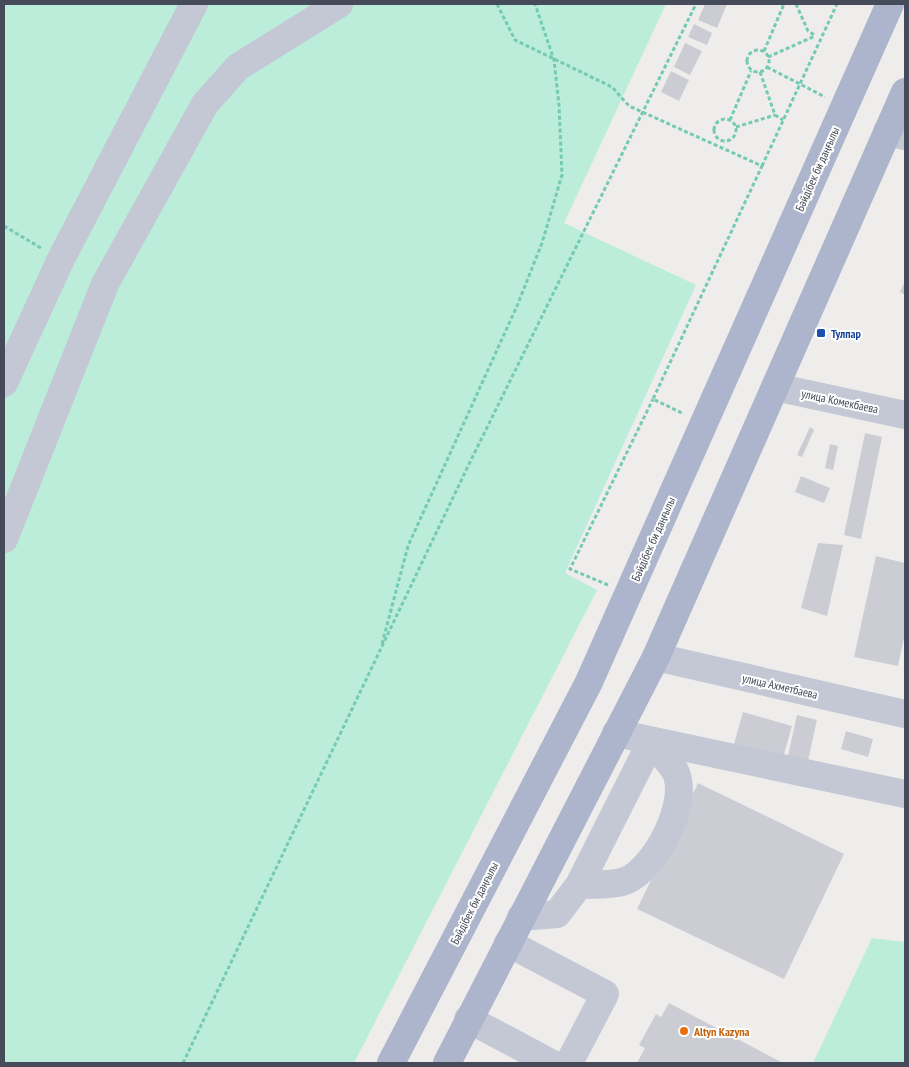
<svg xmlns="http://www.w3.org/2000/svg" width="909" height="1067" viewBox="0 0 909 1067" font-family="'PT Sans Narrow',sans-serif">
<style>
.green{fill:#bbedda}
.building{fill:#cccdd4}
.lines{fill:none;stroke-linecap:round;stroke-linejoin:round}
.path{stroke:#74cab4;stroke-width:3;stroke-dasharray:4 2.5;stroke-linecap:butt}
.minor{stroke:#c3c8d4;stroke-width:28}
.major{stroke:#acb5cb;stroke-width:28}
.transit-dot{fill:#1a4fb4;stroke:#fff;stroke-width:2}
.food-dot{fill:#e8710a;stroke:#fff;stroke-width:2}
.labels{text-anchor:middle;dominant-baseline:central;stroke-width:4;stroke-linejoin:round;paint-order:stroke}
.street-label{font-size:12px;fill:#454b59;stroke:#fff}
.transit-label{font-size:12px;font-weight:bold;fill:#164399;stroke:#fff;text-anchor:start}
.food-label{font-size:12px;font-weight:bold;fill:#c56008;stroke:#fff;text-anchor:start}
</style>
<rect width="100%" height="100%" fill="#efedec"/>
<!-- green -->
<path class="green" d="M4,4H666L564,223L696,285L565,573L597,590L354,1063H4Z
M872,938L905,942V1063H813Z"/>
<!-- building -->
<path class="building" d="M705,4H727L717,28L698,20Z
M694,24L712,33L707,45L688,37Z
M685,43L702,51L690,75L674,67Z
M671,71L689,80L679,101L661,92Z
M905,281V295L900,292Z
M810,427L814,430L802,457L797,455Z
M865,433L882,437L861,539L844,535Z
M830,444L838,446L833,470L825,468Z
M801,476L830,488L824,503L795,492Z
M818,543L843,545L827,616L801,608Z
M876,556L905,563V633L898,666L854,657Z
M743,712L792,726L783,758L734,744Z
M797,715L817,720L807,765L787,760Z
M846,731L873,739L868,757L841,749Z
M698,783L844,854L784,979L637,909Z
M669,1003L783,1063H637L645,1048L639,1045L656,1014L661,1017Z"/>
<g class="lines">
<!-- path -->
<path class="path" d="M497,4L515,40L612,87L629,106L762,166L653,399L684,414
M796,4L808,31L816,36
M747 61a11 11 0 1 1 22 0a11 11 0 1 1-22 0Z
M764,51L784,4
M768,57L815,36
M767,67L825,97
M760,72L775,115L783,120
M714 130a11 11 0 1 1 22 0a11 11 0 1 1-22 0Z
M730,120L751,71
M736,127L775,115
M762,166L837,4
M4,226L41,248
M608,585L570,569L653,399
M382,644L408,546L517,306L542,243L562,175L559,105L554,60L535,4
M183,1063L470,462L696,4"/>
<!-- minor -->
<path class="minor" d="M887,132L905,136
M4,383L61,259L194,4
M775,387L905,415
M4,539L105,284L205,104L238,67L339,4
M656,657L905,714
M616,733L905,794
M521,917L557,914L579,885L651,742C658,751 669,761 675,771C691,801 655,870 625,881C611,886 593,884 579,885
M508,943L605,994L569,1063
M468,1019L551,1063"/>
<!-- major -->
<path class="major" d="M391,1063L589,682L890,4
M447,1063L656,657L905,92"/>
</g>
<!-- markers -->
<rect class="transit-dot" x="816" y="328" width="10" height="10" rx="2.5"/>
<circle class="food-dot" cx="684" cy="1031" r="5"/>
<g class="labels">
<!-- street labels -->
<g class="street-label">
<text transform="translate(817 169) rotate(-66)">Бәйдібек би даңғылы</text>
<text transform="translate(840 401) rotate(12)">улица Комекбаева</text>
<text transform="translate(653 539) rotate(-66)">Бәйдібек би даңғылы</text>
<text transform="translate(780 686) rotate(13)">улица Ахметбаева</text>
<text transform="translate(474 903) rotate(-63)">Бәйдібек би даңғылы</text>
</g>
<!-- transit labels -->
<g class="transit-label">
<text x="831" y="333">Тулпар</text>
</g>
<!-- food labels -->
<g class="food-label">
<text x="694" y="1031">Altyn Kazyna</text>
</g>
</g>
<!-- border -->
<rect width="909" height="1067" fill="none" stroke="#454b59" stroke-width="10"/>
</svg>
